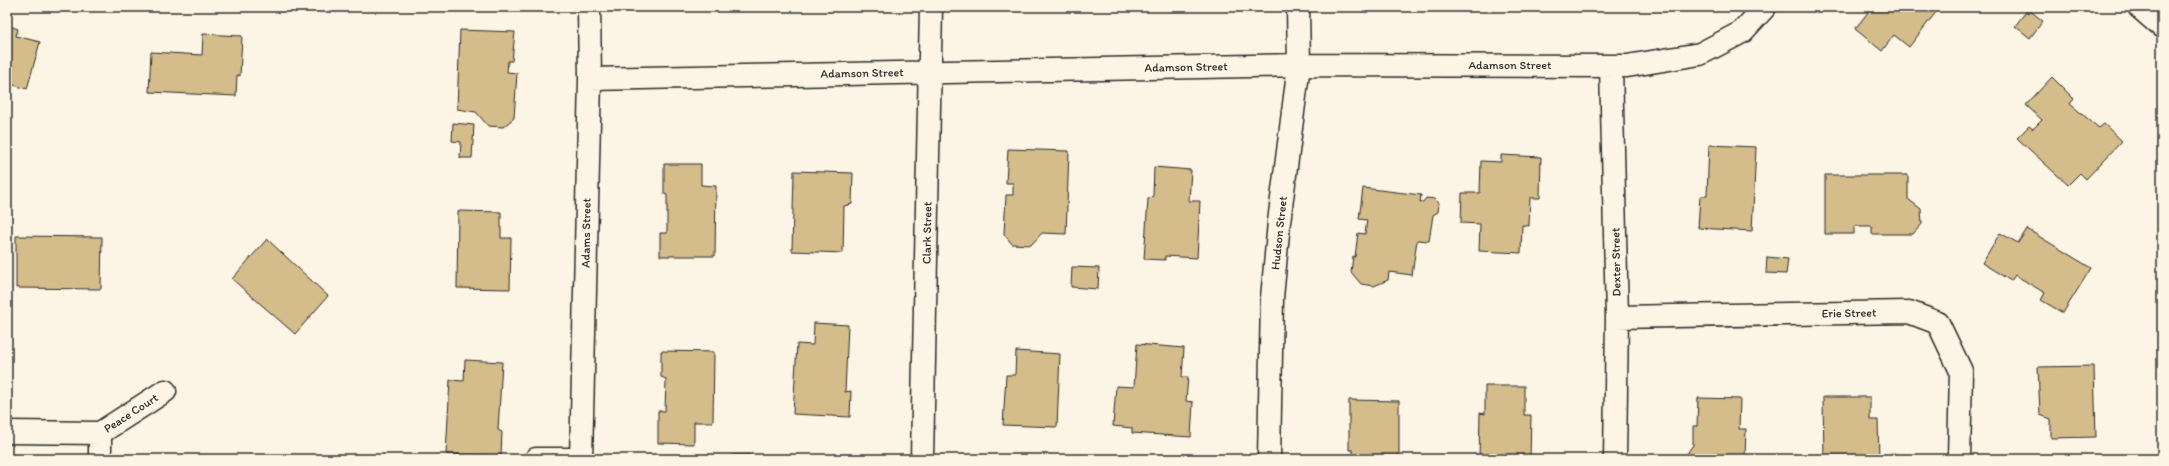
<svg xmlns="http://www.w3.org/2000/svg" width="2169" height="466" viewBox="0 0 2169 466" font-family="Itim,sans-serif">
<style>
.building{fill:#d4bc8b;stroke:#2b2b2b}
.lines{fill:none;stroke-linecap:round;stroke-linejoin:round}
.minor-casing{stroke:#2b2b2b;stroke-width:25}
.secondary-casing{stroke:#2b2b2b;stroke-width:25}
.minor{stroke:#fcf5e5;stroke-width:22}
.secondary{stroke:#fcf5e5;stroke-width:22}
.labels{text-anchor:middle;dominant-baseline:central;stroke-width:3;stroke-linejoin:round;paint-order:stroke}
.street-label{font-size:12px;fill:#2b2b2b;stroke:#fcf5e5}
</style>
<rect width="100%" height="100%" fill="#fcf5e5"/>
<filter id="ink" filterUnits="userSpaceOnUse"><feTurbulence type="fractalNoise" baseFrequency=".025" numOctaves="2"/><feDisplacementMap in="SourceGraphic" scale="8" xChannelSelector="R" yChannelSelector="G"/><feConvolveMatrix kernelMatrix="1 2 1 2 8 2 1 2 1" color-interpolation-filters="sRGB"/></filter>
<g filter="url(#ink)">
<!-- building -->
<path class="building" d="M1872,7H1880L1883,10L1885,7H1940L1909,47L1894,35L1882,51L1855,29Z
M2028,9L2043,21L2030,38L2015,26Z
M7,25L18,29L16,36L40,42L27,89L7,83Z
M460,30L515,32L512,61H508L507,72L517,73L514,118L503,127L488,126L476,112L457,109Z
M203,34L242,36L240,76L237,75L236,96L149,92L151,52L202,55Z
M2052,77L2074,99L2070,104L2099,128L2104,124L2122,141L2086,179L2080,173L2068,185L2017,138L2029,126L2033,129L2042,120L2026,105Z
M453,123L474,125L472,158H460L461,142L452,141Z
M1709,145L1756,147L1752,231L1698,228L1700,196H1707Z
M1008,149L1069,151L1066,234L1042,233L1031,245L1012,244L1004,234L1006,195H1013V183H1006Z
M1501,155L1541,157L1540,198H1530L1529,226L1522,225L1521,253L1479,251L1480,224L1461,223L1462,193H1480L1481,161L1501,162Z
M664,164H701V185L716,186L715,256H660V233H667V195L664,194Z
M1154,167L1191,170L1189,201H1200L1197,258L1165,256V260L1144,259L1148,199L1153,196Z
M794,171L853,173L852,204L844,206L843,253L792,251Z
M1825,175H1908V199L1921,209L1922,224L1913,234H1872V226H1854V234H1825Z
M1363,188L1421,195L1420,202H1423L1426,198L1435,199L1439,203L1438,212L1433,215L1429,241L1417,240L1412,275L1389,272L1388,280L1374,286L1361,284L1351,272L1353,256L1355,257L1358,233L1365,234L1367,220L1359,219Z
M458,211L501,212V238H511L510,289L457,288Z
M2027,229L2091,268L2063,313L2041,300L2045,293L2015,275L2011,281L1982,263L2000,233L2018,243Z
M16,236L102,237L101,289L16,288Z
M267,239L328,296L295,334L232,279Z
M1767,257L1788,259L1786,274L1766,273Z
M1072,267L1099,268L1098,289L1071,287Z
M814,323L848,325L845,392L851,391L850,417L793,414L797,344L813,345Z
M1137,344L1184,348L1182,377H1188L1186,401L1193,402L1191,437L1132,433V428L1113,426L1116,386L1134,387Z
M661,351L714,352L713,422H694V444L658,443V411H665L666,379L661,377Z
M1016,351L1060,354L1057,427L1003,425L1006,375H1015Z
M465,360L502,362L498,430L502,432L501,456L446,454L450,380L464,381Z
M2094,366L2096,437L2051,438V419L2040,415L2038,367Z
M1485,386H1524V415H1531L1530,459H1479L1480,413L1485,414Z
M1823,397H1870V420H1878L1879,459H1824Z
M1698,398L1740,399L1739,429H1746L1745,459H1687L1688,452L1693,445V426H1697Z
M1349,400L1399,401V459H1353V450H1349Z
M732,455H750V459H732Z"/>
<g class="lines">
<!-- minor casing -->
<g class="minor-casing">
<path id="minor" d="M1611,66L1617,317L1615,459
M590,79L1299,65L1627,66L1700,54L1742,32L1765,7
M1617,317L1909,312L1938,323L1961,371L1959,459
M7,432L100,433
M100,459V433L165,391
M536,459H581
M581,459L590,79L589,7
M922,459L931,7
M1269,459L1272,298L1279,222L1299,65L1298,7"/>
</g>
<!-- secondary casing -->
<g class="secondary-casing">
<path id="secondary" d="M2139,7L2162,27"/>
</g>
<!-- minor -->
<use href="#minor" class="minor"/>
<!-- secondary -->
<use href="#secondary" class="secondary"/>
</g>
</g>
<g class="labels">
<!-- street labels -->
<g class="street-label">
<text x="1510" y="65">Adamson Street</text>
<text transform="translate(1186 67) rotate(-1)">Adamson Street</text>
<text transform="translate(862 73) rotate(-1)">Adamson Street</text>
<text transform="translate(586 233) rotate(-89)">Adams Street</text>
<text transform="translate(927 233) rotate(-89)">Clark Street</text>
<text transform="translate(1279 233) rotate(-84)">Hudson Street</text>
<text transform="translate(1616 262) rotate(-91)">Dexter Street</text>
<text transform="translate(1849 313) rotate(-1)">Erie Street</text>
<text transform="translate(131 413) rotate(-33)">Peace Court</text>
</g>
</g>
<!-- margin -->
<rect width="2169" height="466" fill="none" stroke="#fcf5e5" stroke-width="24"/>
<rect x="12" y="12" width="2145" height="442" fill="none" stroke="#2b2b2b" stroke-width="1.5" filter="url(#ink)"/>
</svg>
